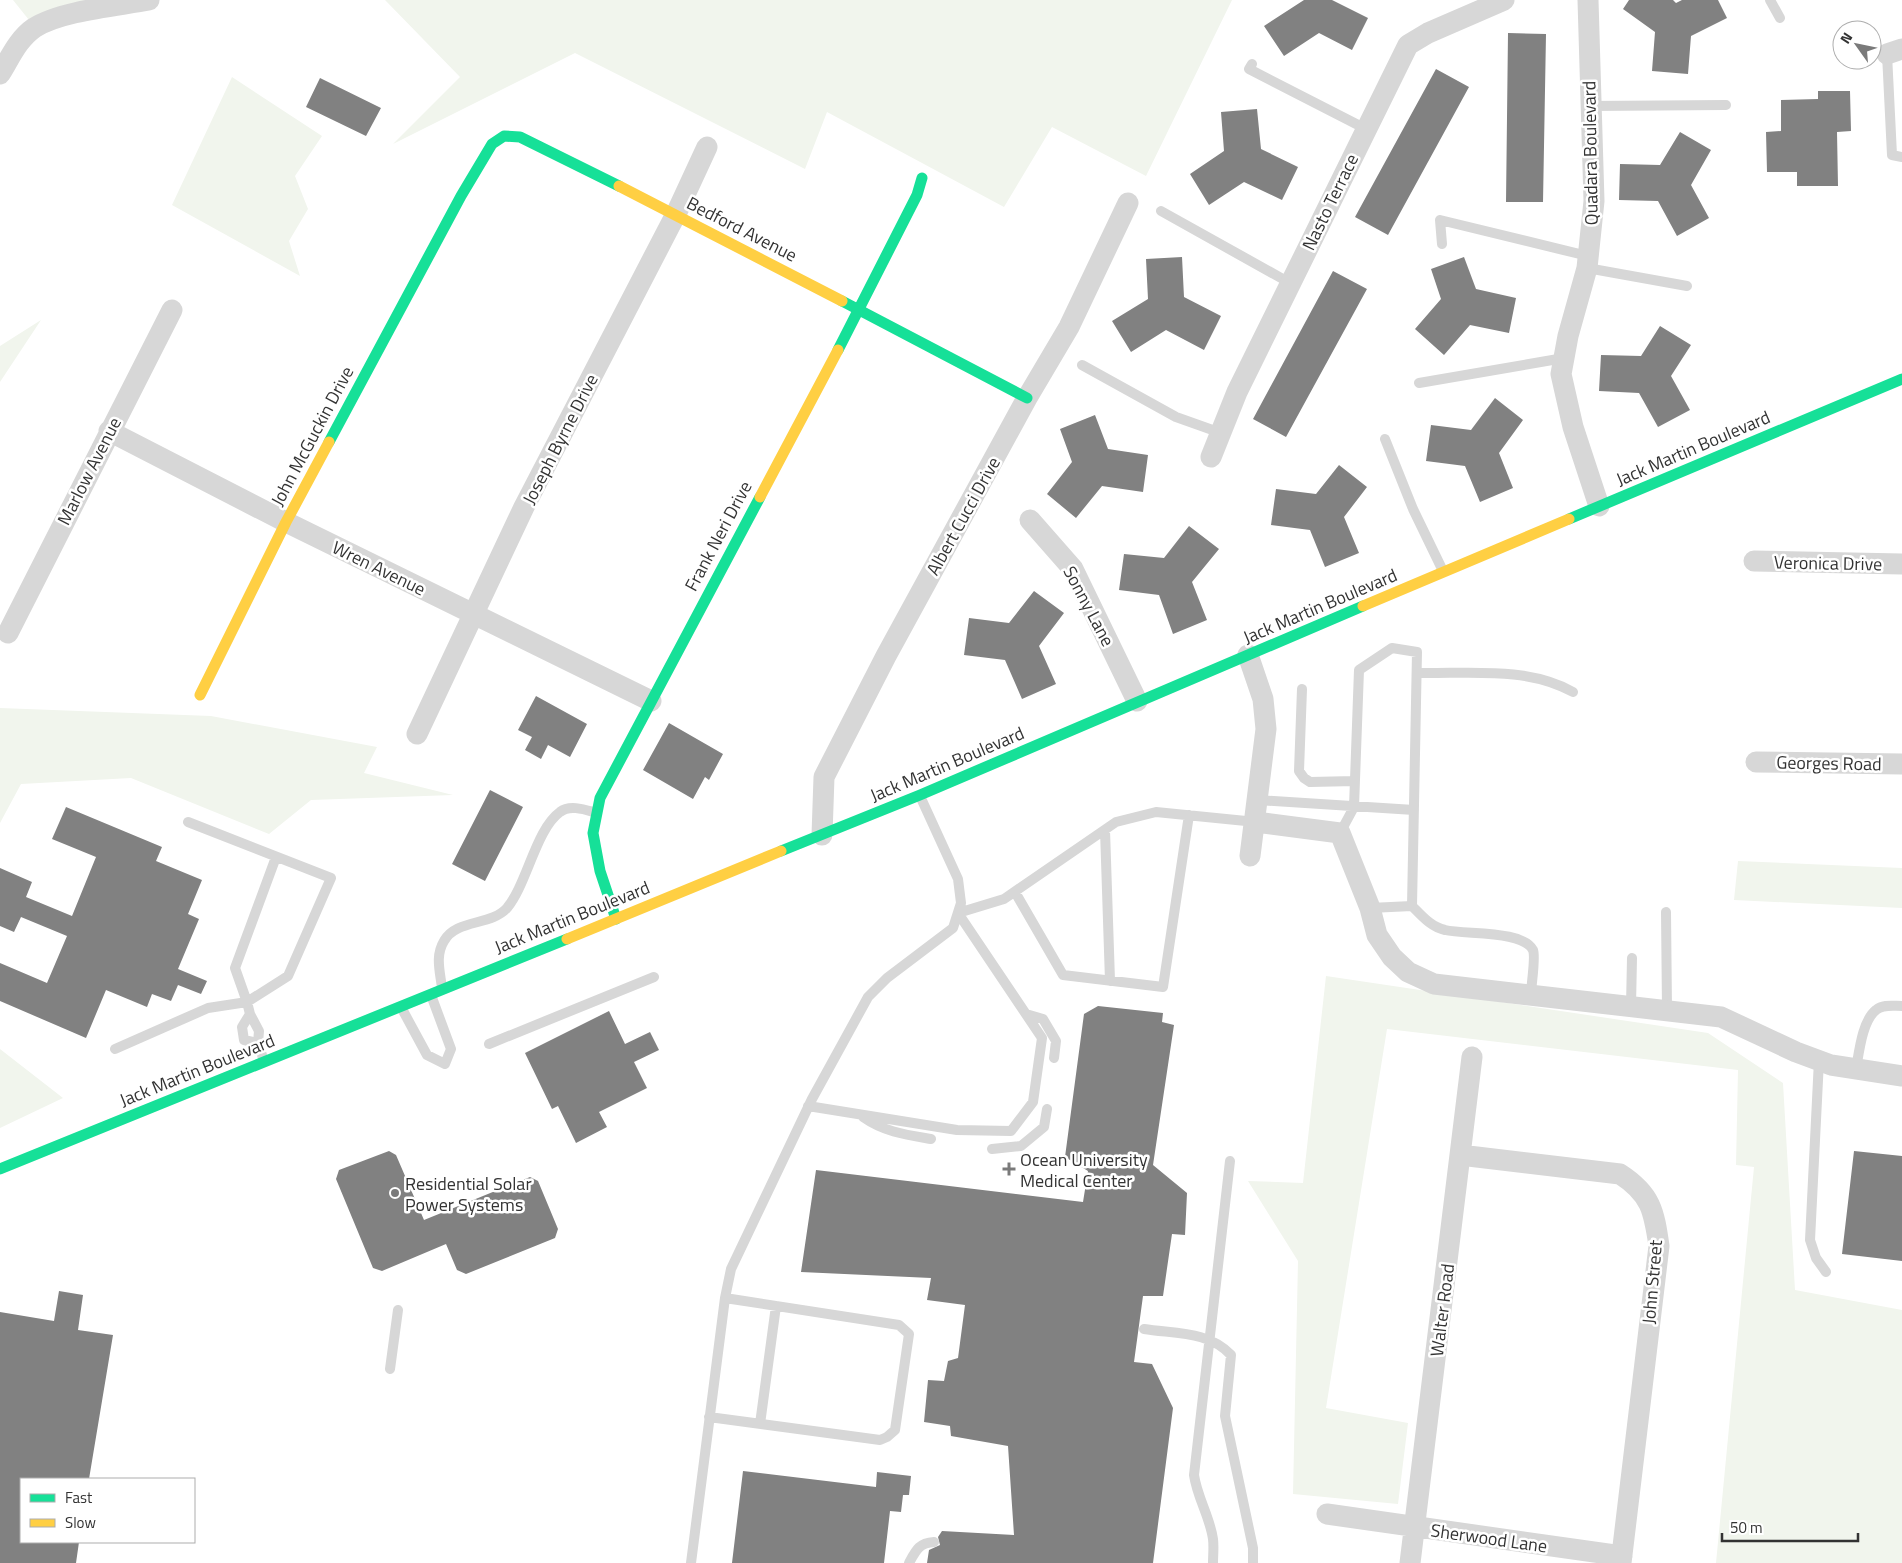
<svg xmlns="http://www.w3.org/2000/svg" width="1902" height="1563" viewBox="0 0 1902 1563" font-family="'Titillium Web',sans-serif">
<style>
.green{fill:#f1f5ed}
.building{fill:#818181}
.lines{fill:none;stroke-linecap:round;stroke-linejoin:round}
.lane{stroke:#d7d7d7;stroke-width:10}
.street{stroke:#d7d7d7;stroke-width:21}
.fast{stroke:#16e098;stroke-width:11}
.slow{stroke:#ffcf43;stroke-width:11}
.poi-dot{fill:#7a7a7a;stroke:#fff;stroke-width:2}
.labels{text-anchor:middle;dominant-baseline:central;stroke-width:5;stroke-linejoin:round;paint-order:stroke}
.street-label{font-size:18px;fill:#333;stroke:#fff}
.poi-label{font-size:18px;fill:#333;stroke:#fff;text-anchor:start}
</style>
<rect width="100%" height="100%" fill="#fff"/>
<!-- green -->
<path class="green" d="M13,0H147L37,30Z
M385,0H1232L1146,176L1052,127L1004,207L827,112L805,169L575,53L393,144L460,77Z
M232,77L322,136L295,176L308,209L289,241L300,276L172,205Z
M41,320L0,382V346Z
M0,708L211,716L377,747L364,773L453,795L311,800L269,834L131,778L21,784L0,823Z
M1738,861L1902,868V908L1734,900Z
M1326,976L1708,1033L1783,1083L1795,1290L1902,1310V1563H1716L1754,1167L1736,1165L1738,1070L1387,1029L1326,1408L1408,1423L1398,1504L1293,1494L1298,1261L1248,1181L1303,1183Z
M0,1049L63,1098L0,1128Z"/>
<!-- building -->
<path class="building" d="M1304,0H1332L1368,18L1352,50L1319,33L1284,56L1264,26Z
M1629,0H1673L1676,3L1682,0H1718L1727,18L1691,36L1688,74L1652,71L1655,32L1623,9Z
M1508,33L1546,34L1543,202H1506Z
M1436,69L1469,87L1388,235L1355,217Z
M320,78L381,108L366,136L306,107Z
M1818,91H1850L1851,131L1837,132L1838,186H1797V172H1767L1766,132L1781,131V100L1818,99Z
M1257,109L1261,149L1298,167L1282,200L1244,182L1209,205L1190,174L1224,151L1221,112Z
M1680,132L1711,150L1691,185L1709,218L1677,236L1658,201L1619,200L1620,164L1660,165Z
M1182,257L1184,297L1221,316L1204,350L1166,330L1131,352L1112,321L1148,299L1146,259Z
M1464,257L1476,289L1516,298L1509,333L1470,325L1444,355L1415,329L1441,299L1431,269Z
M1333,271L1367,289L1286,437L1253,419Z
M1660,326L1691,345L1671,376L1690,410L1658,427L1639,393L1599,391L1601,355L1641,356Z
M1495,398L1523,420L1499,453L1513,488L1480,502L1465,466L1426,461L1431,425L1471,430Z
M1095,415L1108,449L1148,455L1143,492L1102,486L1076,518L1047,494L1072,462L1060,429Z
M1339,465L1367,487L1344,517L1359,553L1325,567L1310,530L1271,525L1276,489L1316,494Z
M1189,526L1219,549L1192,582L1207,620L1173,634L1159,595L1119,590L1124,554L1164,558Z
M1034,591L1064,613L1039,646L1056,684L1022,699L1005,660L964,655L969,618L1009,623Z
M536,696L587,724L570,757L548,745L541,759L525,750L532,737L518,730Z
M669,723L723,754L709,780L705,777L693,799L643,770Z
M490,790L523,807L485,881L452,864Z
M66,807L162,847L156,861L202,880L188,914L199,919L178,969L207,981L201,994L178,985L171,1001L152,994L147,1007L106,990L86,1038L0,1001V963L47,983L67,936L21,917L14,932L0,926V868L32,882L26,897L72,916L96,857L52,839Z
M1098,1006L1163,1013L1162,1022L1174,1025L1153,1165L1187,1193L1185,1235L1172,1234L1163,1296H1143L1134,1362L1152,1364L1173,1408L1153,1563H927L929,1550L940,1545L938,1537L942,1531L1014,1535L1008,1446L951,1436L950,1426L924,1422L928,1380L944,1381L948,1361L958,1358L965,1305L927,1300L931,1278L801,1272L816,1170L1083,1202L1088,1171L1065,1157L1084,1014Z
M609,1011L625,1044L650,1032L659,1050L634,1062L647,1088L599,1112L607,1127L576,1143L558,1106L552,1109L525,1053Z
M389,1151L396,1155L424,1220L530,1177L538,1181L558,1229L555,1238L466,1274L457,1270L446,1244L382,1271L373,1268L336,1179L339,1170Z
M1854,1151L1902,1156V1261L1842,1254Z
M59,1291L83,1295L78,1330L113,1335L89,1479H21V1542H79L76,1563H0V1312L54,1321Z
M743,1471L876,1487L877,1472L911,1476L909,1495H903L901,1512L890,1511L884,1563H732Z"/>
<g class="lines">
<!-- lane -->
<path class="lane" d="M1770,0L1780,18
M1887,54L1892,155L1902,157
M1252,64L1249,69L1366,129
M1590,106L1726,105
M1161,211L1290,283
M1442,244L1440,220L1588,256
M1587,268L1687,286
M1082,365L1176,417L1221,433
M1419,383L1564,358
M1385,439L1413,509L1443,571
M1417,673C1468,674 1527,666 1573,692
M1302,689L1299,771L1304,778L1310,782L1355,781
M1258,800L1414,810
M188,822L331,878L288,976L247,1002L250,1014L259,1031L258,1043L264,1061
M1105,830L1110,981
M1340,833L1354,807L1359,670L1392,648L1417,652L1412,906
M1015,892L1063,975L1163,987L1189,815
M1370,908L1412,906C1422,916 1431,927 1445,930C1466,935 1523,930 1533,950C1536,957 1531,985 1531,995
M1666,912L1667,1010
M442,988C440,971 435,956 444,941C456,919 491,926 507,908C527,884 536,829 560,812C570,804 586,810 597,813
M1631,1006L1632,958
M401,1007L427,1055L445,1064L451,1049L431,995
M250,1014L242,1027L244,1040L258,1043
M1026,1014L1043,1019L1056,1041L1054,1058
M489,1044L654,977
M115,1049L208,1008L247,1002L235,968L276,857
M1819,1060L1810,1240L1816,1258L1826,1272
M1856,1069C1859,1053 1862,1021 1876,1010C1883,1004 1893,1006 1902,1006
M808,1106L957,1130L1011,1131L1033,1102L1042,1038L958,913L1004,899L1116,822L1156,812L1256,822
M863,1117C884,1132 907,1135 931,1139
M992,1149L1021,1146L1044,1127L1047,1109
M1144,1329C1175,1334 1209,1331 1231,1355L1225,1416L1253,1548V1563
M390,1369L398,1310
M709,1417L880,1440L887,1437L895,1430L909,1334L899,1325L725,1298
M760,1424L776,1306
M691,1563L725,1298L731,1269L812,1099L868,997L887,978L953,928L961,903L958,879L920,796
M909,1563C916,1550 919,1543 934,1542
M1213,1563C1213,1555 1214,1547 1213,1539C1210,1517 1197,1497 1194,1475L1230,1161"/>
<!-- street -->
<path class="street" d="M1588,0L1594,201L1587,268L1568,336L1561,374L1573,427L1599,506
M1887,54L1902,49
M0,74C10,58 18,39 34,28C60,11 117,6 149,0
M109,431L286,522L651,701
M1211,457L1237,392L1408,45L1428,33L1504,0
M1030,520L1073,569L1137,701
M1754,561L1902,564
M8,633L172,310
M1248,655L1263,699L1266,729L1250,856
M417,734L524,507L676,214L707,147
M1756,762L1902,764
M1256,822L1340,833L1370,908L1377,935L1392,957L1408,972L1434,984L1721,1017L1796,1052L1831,1065L1902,1076
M822,835L824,777L886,656L1027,398L1069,327L1128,203
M1460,1155L1620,1174C1651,1194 1654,1211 1659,1246L1621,1563
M1327,1514L1622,1556
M1410,1563L1472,1057"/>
<!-- fast -->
<path class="fast" d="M842,301L1027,398
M838,350L917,195L922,178
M329,442L461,196L492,144L504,136L520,137L619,186
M1569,519L1902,379
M781,851L920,795L1363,606
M616,919L600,871L593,833L600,798L760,497
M0,1169L567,939"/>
<!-- slow -->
<path class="slow" d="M619,186L842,301
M760,497L838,350
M1363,606L1569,519
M200,695L286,522L329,442
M567,939L781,851"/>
</g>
<!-- markers -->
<g class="poi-dot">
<path d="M1006.5 1161.5h5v5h5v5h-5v5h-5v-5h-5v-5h5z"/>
<circle cx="395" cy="1193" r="5"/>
</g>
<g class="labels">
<!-- street labels -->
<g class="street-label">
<text transform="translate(1590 153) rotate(-91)">Quadara Boulevard</text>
<text transform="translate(1330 202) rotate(-64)">Nasto Terrace</text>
<text transform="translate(742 229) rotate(27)">Bedford Avenue</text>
<text transform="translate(312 436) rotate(-62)">John McGuckin Drive</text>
<text transform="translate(560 439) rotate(-63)">Joseph Byrne Drive</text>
<text transform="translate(1693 448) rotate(-23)">Jack Martin Boulevard</text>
<text transform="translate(89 471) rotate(-63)">Marlow Avenue</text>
<text transform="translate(963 516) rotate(-61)">Albert Cucci Drive</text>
<text transform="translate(718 536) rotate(-62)">Frank Neri Drive</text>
<text transform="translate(1828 563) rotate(1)">Veronica Drive</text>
<text transform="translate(379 568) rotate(26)">Wren Avenue</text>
<text transform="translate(1089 606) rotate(62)">Sonny Lane</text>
<text transform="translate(1320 606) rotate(-23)">Jack Martin Boulevard</text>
<text transform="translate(1829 763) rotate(1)">Georges Road</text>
<text transform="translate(947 764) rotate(-23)">Jack Martin Boulevard</text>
<text transform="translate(572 917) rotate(-22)">Jack Martin Boulevard</text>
<text transform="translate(197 1070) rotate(-22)">Jack Martin Boulevard</text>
<text transform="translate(1652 1282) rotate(-85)">John Street</text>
<text transform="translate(1442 1310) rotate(-83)">Walter Road</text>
<text transform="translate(1489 1538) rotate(8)">Sherwood Lane</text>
</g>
<!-- poi labels -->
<g class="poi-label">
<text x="1020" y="1159">Ocean University<tspan x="1020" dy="21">Medical Center</tspan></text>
<text x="405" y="1183">Residential Solar<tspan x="405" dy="21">Power Systems</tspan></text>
</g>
</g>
<!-- legend -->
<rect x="20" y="1478" width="175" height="65" fill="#ffffff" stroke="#adadad"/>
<rect x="30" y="1494" width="25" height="8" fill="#16e098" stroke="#adadad"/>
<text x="65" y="1503" font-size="15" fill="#333333">Fast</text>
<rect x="30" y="1519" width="25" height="8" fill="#ffcf43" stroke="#adadad"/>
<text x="65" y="1528" font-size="15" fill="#333333">Slow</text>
<!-- north arrow -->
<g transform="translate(1857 45) rotate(303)"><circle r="24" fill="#ffffff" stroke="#adadad"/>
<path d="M0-4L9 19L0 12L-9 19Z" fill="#7a7a7a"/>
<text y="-8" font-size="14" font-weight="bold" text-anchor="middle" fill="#333333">N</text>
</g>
<!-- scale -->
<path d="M1722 1533v8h136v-8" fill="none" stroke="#333333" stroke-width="2.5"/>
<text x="1730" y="1533" font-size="15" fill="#333333" stroke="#ffffff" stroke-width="4" paint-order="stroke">50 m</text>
</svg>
